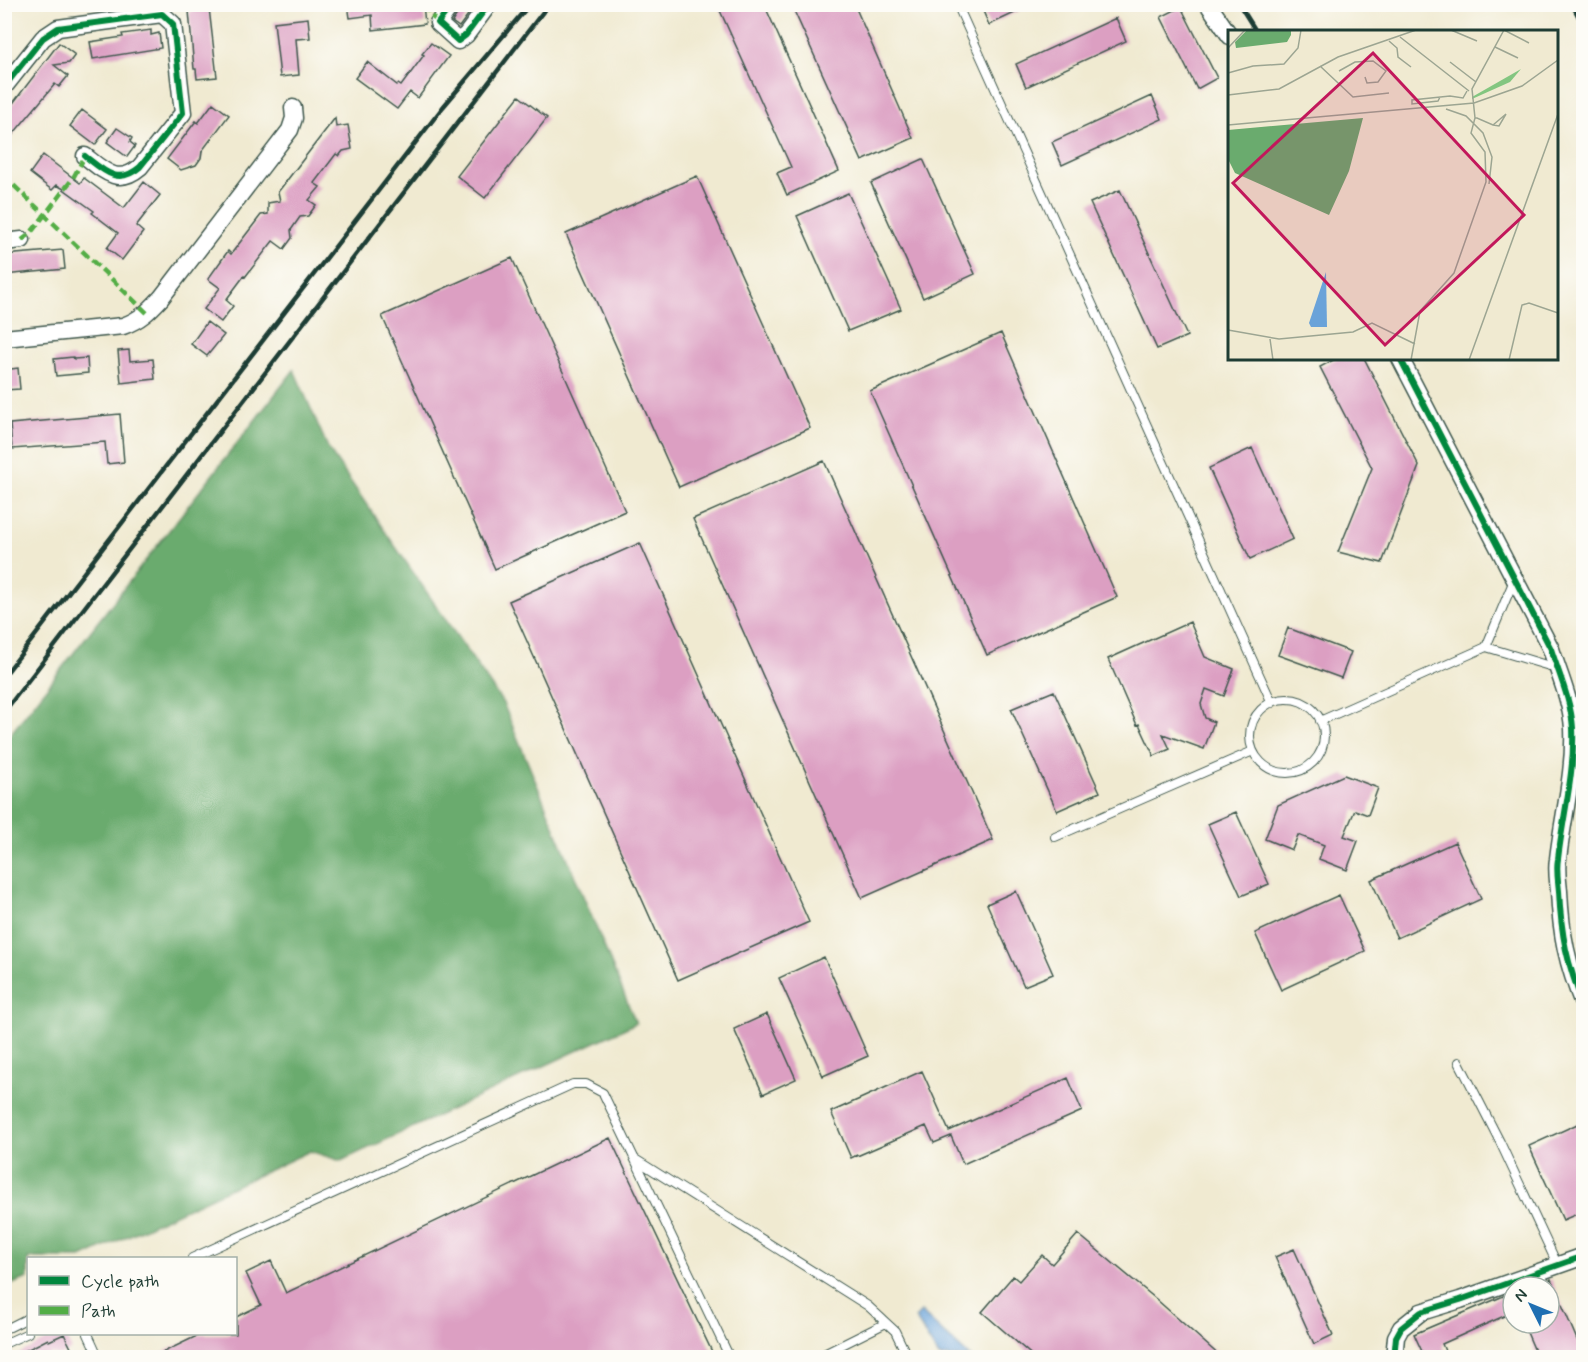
<svg xmlns="http://www.w3.org/2000/svg" width="1588" height="1362" viewBox="0 0 1588 1362" font-family="Mynerve,sans-serif">
<style>
.forest{fill:#6aab6e;stroke:#447451;stroke-width:1.5}
.water{fill:#6aa3d9;stroke:#447086;stroke-width:1.5}
.building{fill:#dc9fc2}
.lines{fill:none;stroke-linecap:round;stroke-linejoin:round}
.service-casing{stroke:#3e574c;stroke-width:10}
.minor-casing{stroke:#3e574c;stroke-width:19}
.service{stroke:#fff;stroke-width:8}
.minor{stroke:#fff;stroke-width:16}
.rail{stroke:#1f3d34;stroke-width:4.5}
.quiet{stroke:#52ad45;stroke-width:4.5;stroke-dasharray:9 4.5;stroke-linecap:butt}
.cycleway-casing{stroke:#fdfcf7;stroke-width:10}
.cycleway{stroke:#00873e;stroke-width:6}
.inset-road{fill:none;stroke:#9ca592;stroke-width:1.5}
.view{fill:#c2185b;fill-opacity:0.15;stroke:#c2185b;stroke-width:3}
.inset-edge{fill:none;stroke:#1f3d34;stroke-width:3}
</style>
<rect width="100%" height="100%" fill="#fdfcf7"/>
<filter id="ink" filterUnits="userSpaceOnUse"><feTurbulence type="fractalNoise" baseFrequency=".0167" numOctaves="2"/><feDisplacementMap in="SourceGraphic" scale="12" xChannelSelector="R" yChannelSelector="G"/><feConvolveMatrix kernelMatrix="1 2 1 2 8 2 1 2 1" color-interpolation-filters="sRGB"/></filter>
<filter id="wash" filterUnits="userSpaceOnUse"><feTurbulence type="fractalNoise" baseFrequency=".008" numOctaves="4" result="noise"/><feDisplacementMap in="SourceGraphic" scale="24" xChannelSelector="R" yChannelSelector="G"/><feGaussianBlur stdDeviation="1.35" result="paint"/><feColorMatrix in="noise" values="0 0 0 0 0 0 0 0 0 0 0 0 0 0 0 0 0 1.4 0 .05"/><feComposite in="paint" operator="in"/></filter>
<g filter="url(#wash)">
<rect width="100%" height="100%" fill="#f0ead1"/>
<!-- forest -->
<path class="forest" d="M294,370L329,450L503,703L636,1023L341,1161L310,1151L81,1258H28V1278L5,1287V741Z"/>
<!-- water -->
<path class="water" d="M921,1312L970,1357H939L915,1318Z"/>
<g id="blocks">
<!-- building -->
<path class="building" d="M348,4H391V7L409,6V4H423L425,24L373,30L372,15L350,18Z
M462,4H476L459,27L452,22L460,10Z
M717,4H764L839,171L787,195L777,173L791,167Z
M791,4H854L913,138L862,161Z
M980,4H1034L989,25Z
M1181,7L1217,78L1197,89L1161,17Z
M209,8L217,77L197,79L196,69H194L189,11Z
M308,18L310,38L296,39L299,75L280,77L274,22Z
M1116,18L1126,41L1026,87L1016,64Z
M151,30V35L159,33L161,48L93,59L90,42L123,37L122,34Z
M59,43L75,55L69,63L54,65L68,76L59,87L55,84L4,145V115Z
M431,43L449,56L418,98L410,92L397,109L355,78L367,62L397,85L398,84L401,86L424,55L422,54Z
M519,96L547,118L485,198L457,176Z
M1152,96L1162,119L1062,165L1052,142Z
M213,103L229,115L202,151L201,158L196,165L181,170L167,159L196,121L198,123Z
M82,110L107,129L95,145L70,126Z
M335,118L336,127L348,125L352,149L343,151L339,156L336,154L314,183L320,187L309,200L316,205L308,216L300,217L291,230L292,238L284,249L273,241L245,277L244,276L226,300L233,306L221,322L204,309L220,288L208,279L228,251L231,254L261,215L268,214V203L280,201L278,192Z
M117,128L132,138L130,142L135,146L127,157L107,142Z
M43,155L80,183L84,178L124,208L144,182L160,195L136,226L143,232L122,260L107,248L118,233L92,213L94,211L62,188L57,185L52,190L30,173Z
M923,159L975,274L923,298L871,183Z
M697,176L810,428L679,487L566,234Z
M1120,190L1187,336L1157,349L1090,203Z
M848,193L901,309L848,331L797,216Z
M63,250L65,269L4,275V255Z
M512,258L625,511L495,569L382,316Z
M207,322L224,335L207,356L191,344Z
M1001,333L1117,597L987,655L870,391Z
M129,350L130,361L153,359L155,379L121,383L118,351Z
M73,357L74,359L87,358L88,373L56,376L54,359Z
M1337,358H1364L1419,466L1382,563L1338,552L1372,468L1320,367Z
M18,368L20,389L4,390V370Z
M120,414L124,462L107,464L105,442L12,449L10,424Z
M1252,448L1293,539L1250,559L1209,468Z
M824,461L993,840L862,898L693,519Z
M640,543L809,922L678,980L509,601Z
M1190,622L1205,657L1234,669L1224,696L1206,689L1201,704L1205,718L1214,722L1204,749L1163,734L1170,749L1154,756L1139,724L1137,725L1108,659Z
M1288,628L1351,652L1341,678L1278,655Z
M1054,691L1100,792L1057,811L1011,709Z
M1344,775L1378,788L1368,815L1355,810L1344,836L1358,841L1347,870L1319,859L1324,845L1298,835L1292,850L1265,839L1278,805Z
M1236,812L1269,884L1241,896L1208,824Z
M1455,842L1481,899L1397,938L1371,880Z
M1016,891L1053,974L1024,986L987,904Z
M1339,895L1365,951L1281,990L1255,933Z
M824,957L868,1056L823,1076L779,978Z
M767,1014L796,1079L763,1094L734,1029Z
M922,1071L949,1131L1068,1078L1082,1111L963,1164L951,1136L934,1143L926,1126L857,1156V1155L851,1158L831,1112Z
M1584,1121V1211L1563,1220L1529,1146Z
M610,1138L715,1358H151L201,1334H236V1317L261,1305L246,1273L271,1261L286,1293Z
M1078,1234L1156,1299L1222,1358H1035L982,1312L1013,1276L1019,1281L1042,1255L1052,1264Z
M1294,1249L1333,1335L1314,1344L1275,1257Z
M1551,1279L1578,1342L1584,1340V1358H1538L1523,1323H1549V1280Z
M1513,1292V1312L1442,1344L1448,1358H1425L1414,1334Z
M64,1334L72,1350L59,1356L50,1353L49,1358H11L48,1339L49,1341Z"/>
</g>
</g>
<g filter="url(#ink)">
<use href="#blocks" fill-opacity="0" stroke="#3e574c" stroke-width="1.5"/>
<g class="lines">
<!-- service casing -->
<g class="service-casing">
<path id="service" d="M957,4L1272,703
M1514,580L1486,647L1556,668
M1250 736a37 37 0 1 1 74 0a37 37 0 1 1-74 0Z
M1320,721L1486,647
M1055,837L1253,751
M1459,1062L1500,1142L1558,1266
M635,1159L868,1306L895,1331L908,1358
M192,1258L573,1084H586L603,1093L730,1358
M4,1328L10,1327L28,1318
M88,1334L99,1358
M4,1344L28,1333
M816,1358L886,1323"/>
</g>
<!-- minor casing -->
<g class="minor-casing">
<path id="minor" d="M452,4L438,23L458,41L466,35L489,4
M1208,4L1230,36
M4,87L43,38L58,28L162,14L173,24L183,113L140,167C118,186 104,171 85,156
M4,242L22,240
M4,338L123,326C140,320 149,311 161,298L290,130L294,118L293,108
M1400,358L1551,649C1559,674 1571,701 1573,728C1575,772 1563,815 1558,859C1556,869 1558,880 1559,891C1561,935 1567,964 1584,1006
M1394,1358L1396,1337L1401,1328L1421,1312L1460,1300L1584,1256"/>
</g>
<!-- service -->
<use href="#service" class="service"/>
<!-- minor -->
<use href="#minor" class="minor"/>
<!-- rail -->
<path class="rail" d="M1239,4L1254,28
M1572,4L1584,27
M4,676L443,107L530,4
M4,712L549,4"/>
<!-- quiet -->
<path class="quiet" d="M426,4L429,13L438,23
M4,176L147,313
M22,240L30,234L73,178L85,156"/>
<!-- cycleway casing -->
<g class="cycleway-casing">
<path id="cycleway" d="M452,4L438,23L458,41L466,35L489,4
M4,87L43,38L58,28L162,14L173,24L183,113L140,167C118,186 104,171 85,156
M1400,358L1551,649C1559,674 1571,701 1573,728C1575,772 1563,815 1558,859C1556,869 1558,880 1559,891C1561,935 1567,964 1584,1006
M1394,1358L1396,1337L1401,1328L1421,1312L1460,1300L1584,1256"/>
</g>
<!-- cycleway -->
<use href="#cycleway" class="cycleway"/>
</g>
</g>
<!-- overview -->
<g transform="translate(1228 30)">
<rect width="330" height="330" fill="#f0ead1"/>
<path d="M293,39L282,52L244,69V67Z" fill="#83c680"/>
<path d="M19,0H63V5L59,12L8,18L7,12ZM135,88L121,141L101,185L7,143L0,129V100Z" fill="#6aab6e"/>
<path d="M98,242L99,297H83L81,293Z" fill="#6aa3d9"/>
<path class="inset-road" d="M223,0L249,11M172,7L241,61M161,11L169,18L170,27L183,37M267,17L290,28M0,18L17,0M222,32L248,52M92,36L125,67L161,63M111,41L127,32L145,31L158,41L150,52L139,53L137,47M0,43L25,36L56,34L70,18L73,0M0,65L51,59L110,27L188,0M212,67L210,71L184,74V70L222,66L235,68L239,61M218,79L238,86L255,103L264,127L261,154M247,88H249L265,95L271,96L278,84L265,95M0,95L246,73L294,56L330,30M0,300L51,309L125,302L144,293L187,314M42,309L45,330M183,330L192,281L226,243L258,152L257,122L243,103L247,88L244,59L276,0L301,13M241,330L330,84M281,330L294,275L301,273L330,283"/>
<path class="view" d="M145,23L296,185L157,315L5,153Z"/>
<rect width="330" height="330" class="inset-edge"/>
</g>
<!-- margin -->
<rect width="1588" height="1362" fill="none" stroke="#fdfcf7" stroke-width="24"/>
<!-- legend -->
<rect x="27" y="1257" width="210" height="78" fill="#fdfcf7" stroke="#a4b0a9" stroke-width="1.5"/>
<rect x="39" y="1276" width="30" height="9" fill="#00873e" stroke="#a4b0a9" stroke-width="1.5"/>
<text x="81" y="1287" font-size="18" fill="#1f3d34">Cycle path</text>
<rect x="39" y="1306" width="30" height="9" fill="#52ad45" stroke="#a4b0a9" stroke-width="1.5"/>
<text x="81" y="1317" font-size="18" fill="#1f3d34">Path</text>
<!-- north arrow -->
<g transform="translate(1531 1305) rotate(313)"><circle r="28" fill="#fdfcf7" stroke="#a4b0a9" stroke-width="1.5"/>
<path d="M0-4.5L10 22L0 15L-10 22Z" fill="#1f6fb2"/>
<text y="-9" font-size="16" font-weight="bold" text-anchor="middle" fill="#1f3d34">N</text>
</g>
</svg>
